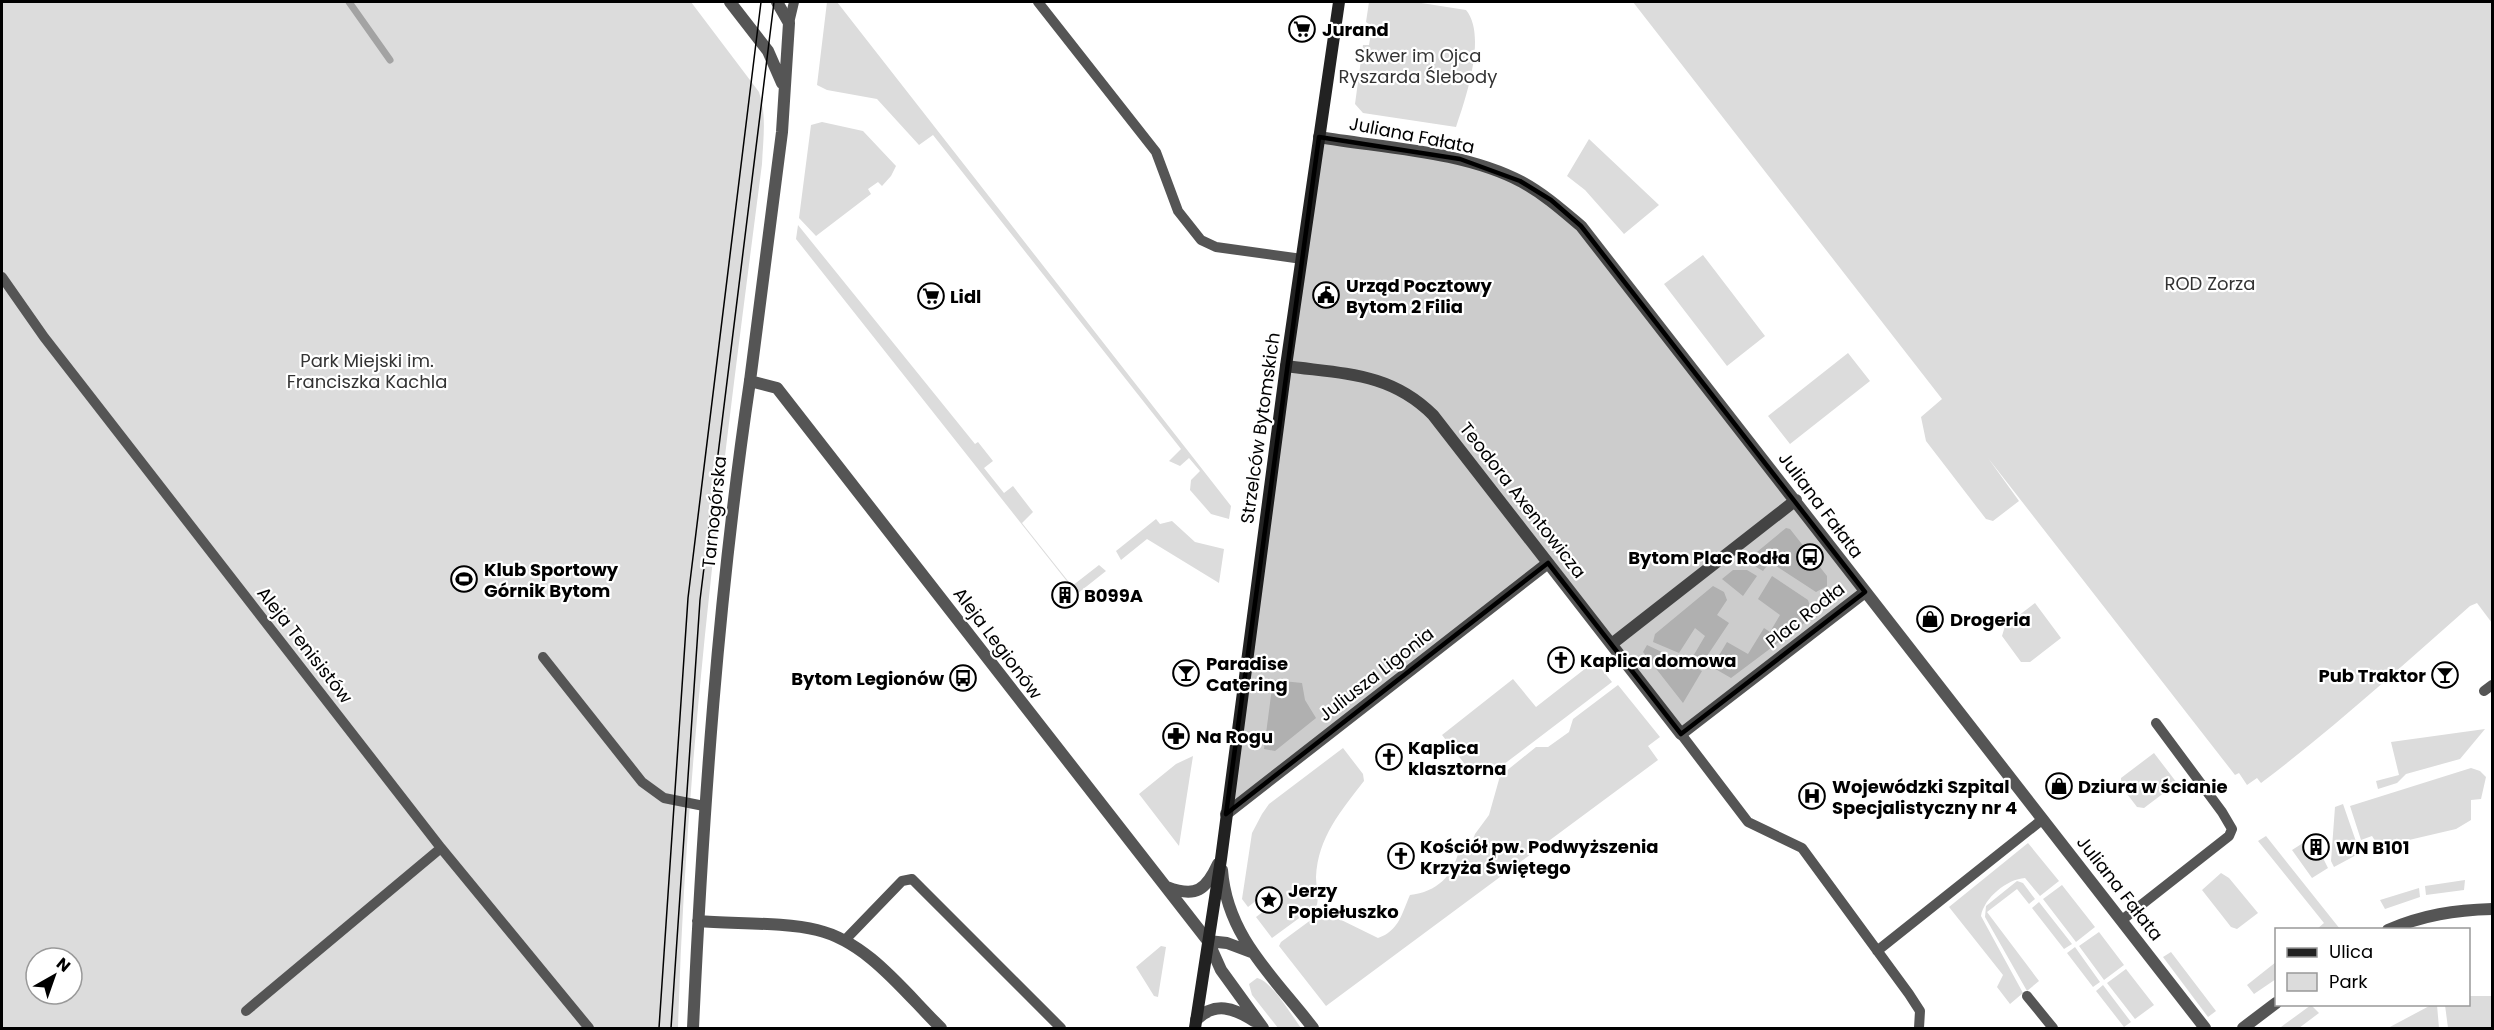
<svg xmlns="http://www.w3.org/2000/svg" width="2494" height="1030" viewBox="0 0 2494 1030" font-family="Poppins,sans-serif">
<style>
.green{fill:#dcdcdc;fill-rule:evenodd}
.lines{fill:none;stroke-linecap:round;stroke-linejoin:round}
.stream{stroke:#a3a3a3;stroke-width:7}
.service{stroke:#555;stroke-width:10}
.minor{stroke:#555;stroke-width:12}
.tertiary{stroke:#555;stroke-width:12}
.secondary{stroke:#222;stroke-width:12}
.tram{stroke:#000;stroke-width:1.5}
.marked{fill:#000;fill-opacity:0.2;stroke:#000;stroke-width:4.5;stroke-linejoin:round}
.labels{text-anchor:middle;dominant-baseline:central;stroke-width:4.5;stroke-linejoin:round;paint-order:stroke}
.poi-label{font-size:18px;font-weight:bold;fill:#000;stroke:#fff;text-anchor:start}
.park-label{font-size:18px;fill:#333;stroke:#fff}
.street-label{font-size:18px;fill:#000;stroke:#fff}
</style>
<rect width="100%" height="100%" fill="#fff"/>
<!-- green -->
<path class="green" d="M2,2H691L759,92C767,115 763,140 762,164C725,451 686,739 678,1028H2ZM36,958H72V994H36Z
M827,2H837L1231,506L1229,519L1211,514L1190,490L1191,480L1200,471L1189,458L1180,466L1169,461L1181,449L933,135L919,145L877,99L827,90L817,85Z
M1369,2H1415L1466,10C1487,35 1466,98 1456,127L1363,113L1355,104L1363,45H1369L1372,27L1366,22Z
M1633,2H2492V623L2477,603L2470,606C2402,666 2334,728 2261,783L2257,778L2247,785L2239,773L2235,775L1988,458L2019,501L1993,521L1986,519L1926,441L1921,417L1942,399Z
M822,122L863,131L896,166L891,176L882,186L878,182L868,189L871,194L816,236L799,218L811,125Z
M1589,139L1659,205L1624,234L1585,190L1567,176Z
M798,225L975,444L978,442L993,461L984,468L1004,493L1013,486L1033,512L1022,523L1072,586L1099,565L1106,571L1077,594L796,239Z
M1703,255L1765,336L1727,366L1664,284Z
M1848,353L1870,381L1790,444L1768,416Z
M1156,519L1160,524L1172,521L1195,542L1224,549L1219,583L1147,539L1121,560L1116,551Z
M1786,528L1790,529L1827,576V586L1816,592L1770,562L1763,571L1746,561Z
M1733,570H1747L1757,576L1743,596L1722,579Z
M1772,576L1808,600L1812,613L1807,621L1731,678L1712,667L1727,642L1748,654L1764,628L1770,632L1780,615L1758,599Z
M1713,586L1724,592L1727,600L1717,615L1729,623L1703,662L1692,658L1705,636L1695,628L1679,653L1653,642L1655,634Z
M2035,603L2061,638L2030,662H2021L2002,636L2005,626Z
M1647,645L1702,671L1683,703L1643,652Z
M1595,661L1612,682L1495,771L1485,769L1471,772L1442,735L1513,679L1536,707Z
M1273,680L1302,683L1305,700L1316,718L1275,751L1264,749Z
M1618,685L1660,737L1648,746L1658,760L1326,1006L1279,946L1281,942L1323,911L1378,938C1399,931 1402,913 1410,895C1437,892 1453,876 1459,850L1469,851L1475,834L1489,815L1500,776L1536,747H1548L1569,732L1573,719Z
M2485,729L2460,759L2406,774L2397,783L2378,789L2376,781L2399,775L2391,742Z
M1343,748L1363,774L1364,781C1341,811 1318,837 1316,877C1316,886 1319,895 1317,905L1272,938L1256,917L1280,899L1272,888L1248,907L1242,899L1252,833L1262,814L1269,804Z
M2154,753L2177,783L2144,808L2137,807L2121,786V778Z
M1193,756L1179,846L1139,794L1176,764Z
M2471,768L2480,771L2486,777L2481,799L2471,800V820L2456,829L2379,847L2372,836L2361,840L2350,806Z
M2343,804L2360,853L2334,867L2331,861L2335,807Z
M2266,836L2340,929H2317L2324,923L2258,841Z
M2028,843L2059,881L2040,896L2025,878C2007,879 1984,898 1981,916L2023,993L2010,1004L1997,987L2003,975L1949,907Z
M2303,843L2311,859L2321,854L2328,868L2312,878L2292,850Z
M2221,873L2229,878L2258,913L2237,929L2231,927L2202,890Z
M2465,880L2464,890L2426,895L2425,886Z
M2017,881L2023,883L2035,899L2029,904L2017,889L1987,912L2039,981L2027,991L1985,917L1986,906Z
M2062,885L2095,927L2076,942L2043,899Z
M2419,888L2420,897L2385,909L2380,900Z
M2039,902L2072,944L2064,949L2032,908Z
M2099,932L2124,965L2104,980L2079,946Z
M1161,946L1166,947L1158,997L1154,996L1136,967Z
M2075,947L2100,982L2093,987L2067,953Z
M2171,952L2216,1011L2208,1017L2163,957Z
M2276,962V979L2254,994L2247,985Z
M2126,969L2154,1005L2135,1019L2107,983Z
M1257,978C1272,981 1292,1016 1301,1028H1278L1252,995L1249,984Z
M2103,985L2131,1022L2124,1027L2096,991Z
M2469,996H2492V1028H2448L2445,1005L2468,1004Z
M2433,1004L2437,1005L2439,1028H2388Z
M2311,1005L2319,1013L2299,1028H2283L2281,1027Z"/>
<g class="lines">
<!-- stream -->
<path class="stream" d="M349,2L390,60"/>
<!-- service -->
<path class="service" d="M1038,2L1156,152L1178,211L1201,240L1216,247L1302,259
M789,23L794,2
M2,277L44,337L441,848L589,1028
M543,657L642,782L664,798L704,806
M2484,691L2492,685
M1681,734L1748,822L1802,848L1909,994L1920,1011L1919,1028
M2122,920L2229,836L2232,829L2222,812L2156,723
M845,940L902,881L912,879L1061,1028
M1877,951L2043,819
M2027,996L2053,1028
M246,1011L441,848"/>
<!-- minor -->
<path class="minor" d="M1319,137C1383,148 1464,151 1522,182C1544,194 1562,210 1581,226L2205,1028
M1286,366C1343,374 1390,372 1433,415L1681,734L1865,592
M1613,643L1796,500
M1226,814L1548,563
M1222,870C1227,937 1274,977 1313,1028
M698,921C732,924 785,922 817,930C868,942 905,993 941,1028
M2388,930C2423,915 2455,910 2492,909
M1251,952L1227,943L1208,941L1221,970L1263,1028
M1196,1020C1215,1001 1234,1008 1254,1021
M693,1028C703,812 718,596 750,381
M2243,1028L2276,1003"/>
<!-- tertiary -->
<path class="tertiary" d="M730,2L768,51L782,83
M777,2L789,23L782,132L750,381L777,388L1208,941
M1167,887C1196,898 1206,890 1218,864"/>
<!-- secondary -->
<path class="secondary" d="M1195,1028L1221,859L1286,366L1339,2"/>
<!-- tram -->
<path class="tram" d="M659,1028L688,598L761,2
M671,1028L700,600L774,2"/>
</g>
<!-- marked area -->
<path class="marked" d="M1319,137L1460,159L1520,181L1551,200L1581,226L1865,592L1681,734L1548,563L1226,814Z"/>
<!-- icons -->
<defs>
<g id="supermarket-ring" transform="scale(1.35)"><circle r="9.5" fill="#fff" stroke="#000" stroke-width="1.5"/><path d="M-6-5.5h2.5l.6 2H6L4.5 2H-2.5L-4.4-4H-6ZM-1.5 3.2a1.3 1.3 0 1 0 .1 0ZM3 3.2a1.3 1.3 0 1 0 .1 0Z" fill="#000"/></g>
<g id="civic-ring" transform="scale(1.35)"><circle r="9.5" fill="#fff" stroke="#000" stroke-width="1.5"/><path d="M-.6-6.5H3V-4.5H.6V-3L4-1V1h2V6H-6V1h2V-1L-.6-3ZM-1.2 2.5V6h2.4V2.5Z" fill="#000"/></g>
<g id="bus-ring" transform="scale(1.35)"><circle r="9.5" fill="#fff" stroke="#000" stroke-width="1.5"/><path d="M-5-6H5V4H4V6H2V4H-2V6H-4V4H-5ZM-3.5-4V0h7V-4ZM-3.5 1.2v1.5H-2V1.2ZM2 1.2v1.5H3.5V1.2Z" fill="#000"/></g>
<g id="stadium-ring" transform="scale(1.35)"><circle r="9.5" fill="#fff" stroke="#000" stroke-width="1.5"/><path d="M0-5a6.5 5 0 1 0 0 10a6.5 5 0 1 0 0-10ZM-3.5-1.8h7v3.6h-7Z" fill="#000"/></g>
<g id="building-ring" transform="scale(1.35)"><circle r="9.5" fill="#fff" stroke="#000" stroke-width="1.5"/><path d="M-4-6H4V6H1V3H-1V6H-4ZM-2.5-4.3h1.7v1.8h-1.7ZM.8-4.3h1.7v1.8H.8ZM-2.5-1h1.7V.8h-1.7ZM.8-1h1.7V.8H.8Z" fill="#000"/></g>
<g id="shop-ring" transform="scale(1.35)"><circle r="9.5" fill="#fff" stroke="#000" stroke-width="1.5"/><path d="M-5-2.5h2.3a2.7 3.5 0 0 1 5.4 0H5L5.5 6h-11ZM-1.5-2.5h3a1.5 2.3 0 0 0-3 0Z" fill="#000"/></g>
<g id="church-ring" transform="scale(1.35)"><circle r="9.5" fill="#fff" stroke="#000" stroke-width="1.5"/><path d="M-1.2-6h2.4v3.5h3.3v2.4h-3.3V6h-2.4V-.1h-3.3v-2.4h3.3Z" fill="#000"/></g>
<g id="bar-ring" transform="scale(1.35)"><circle r="9.5" fill="#fff" stroke="#000" stroke-width="1.5"/><path d="M-6-5H6L.8 .8V4.5H3.5V6h-7V4.5H-.8V.8Z" fill="#000"/></g>
<g id="pharmacy-ring" transform="scale(1.35)"><circle r="9.5" fill="#fff" stroke="#000" stroke-width="1.5"/><path d="M-2-6h4v4h4v4h-4v4h-4v-4h-4v-4h4Z" fill="#000"/></g>
<g id="hospital-ring" transform="scale(1.35)"><circle r="9.5" fill="#fff" stroke="#000" stroke-width="1.5"/><path d="M-5-5h3v3.5h4V-5h3V5h-3V1.5h-4V5h-3Z" fill="#000"/></g>
<g id="sight-ring" transform="scale(1.35)"><circle r="9.5" fill="#fff" stroke="#000" stroke-width="1.5"/><path d="M0-6L1.8-2.2L6-1.7L2.9 1.2L3.7 5.4L0 3.3L-3.7 5.4L-2.9 1.2L-6-1.7L-1.8-2.2Z" fill="#000"/></g>
</defs>
<g fill-rule="evenodd">
<use href="#supermarket-ring" x="1302" y="29"/>
<use href="#civic-ring" x="1326" y="295"/>
<use href="#supermarket-ring" x="931" y="296"/>
<use href="#bus-ring" x="1810" y="557"/>
<use href="#stadium-ring" x="464" y="579"/>
<use href="#building-ring" x="1065" y="595"/>
<use href="#shop-ring" x="1930" y="619"/>
<use href="#church-ring" x="1561" y="660"/>
<use href="#bar-ring" x="1186" y="673"/>
<use href="#bar-ring" x="2445" y="675"/>
<use href="#bus-ring" x="963" y="678"/>
<use href="#pharmacy-ring" x="1176" y="736"/>
<use href="#church-ring" x="1389" y="757"/>
<use href="#shop-ring" x="2059" y="786"/>
<use href="#hospital-ring" x="1812" y="796"/>
<use href="#building-ring" x="2316" y="847"/>
<use href="#church-ring" x="1401" y="856"/>
<use href="#sight-ring" x="1269" y="900"/>
</g>
<g class="labels">
<!-- poi labels -->
<g class="poi-label">
<text x="1322" y="29">Jurand</text>
<text x="1346" y="285">Urząd Pocztowy<tspan x="1346" dy="21">Bytom 2 Filia</tspan></text>
<text x="950" y="296">Lidl</text>
<text x="1790" y="557" text-anchor="end">Bytom Plac Rodła</text>
<text x="484" y="569">Klub Sportowy<tspan x="484" dy="21">Górnik Bytom</tspan></text>
<text x="1084" y="595">B099A</text>
<text x="1950" y="619">Drogeria</text>
<text x="1580" y="660">Kaplica domowa</text>
<text x="1206" y="663">Paradise<tspan x="1206" dy="21">Catering</tspan></text>
<text x="2426" y="675" text-anchor="end">Pub Traktor</text>
<text x="944" y="678" text-anchor="end">Bytom Legionów</text>
<text x="1196" y="736">Na Rogu</text>
<text x="1408" y="747">Kaplica<tspan x="1408" dy="21">klasztorna</tspan></text>
<text x="1832" y="786">Wojewódzki Szpital<tspan x="1832" dy="21">Specjalistyczny nr 4</tspan></text>
<text x="2078" y="786">Dziura w ścianie</text>
<text x="1420" y="846">Kościół pw. Podwyższenia<tspan x="1420" dy="21">Krzyża Świętego</tspan></text>
<text x="2336" y="847">WN B101</text>
<text x="1288" y="890">Jerzy<tspan x="1288" dy="21">Popiełuszko</tspan></text>
</g>
<!-- park labels -->
<g class="park-label">
<text x="1418" y="55">Skwer im Ojca<tspan x="1418" dy="21">Ryszarda Ślebody</tspan></text>
<text x="2210" y="283">ROD Zorza</text>
<text x="367" y="360">Park Miejski im.<tspan x="367" dy="21">Franciszka Kachla</tspan></text>
</g>
<!-- street labels -->
<g class="street-label">
<text transform="translate(1412 135) rotate(11)">Juliana Fałata</text>
<text transform="translate(1260 428) rotate(-82)">Strzelców Bytomskich</text>
<text transform="translate(1523 500) rotate(52)">Teodora Axentowicza</text>
<text transform="translate(1821 505) rotate(53)">Juliana Fałata</text>
<text transform="translate(714 512) rotate(-84)">Tarnogórska</text>
<text transform="translate(1805 615) rotate(-38)">Plac Rodła</text>
<text transform="translate(998 643) rotate(53)">Aleja Legionów</text>
<text transform="translate(305 645) rotate(52)">Aleja Tenisistów</text>
<text transform="translate(1376 674) rotate(-38)">Juliusza Ligonia</text>
<text transform="translate(2120 888) rotate(52)">Juliana Fałata</text>
</g>
</g>
<!-- border -->
<rect width="2494" height="1030" fill="none" stroke="#000000" stroke-width="6"/>
<!-- legend -->
<rect x="2275" y="928" width="195" height="78" fill="#ffffff" stroke="#999999" stroke-width="1.5"/>
<rect x="2287" y="948" width="30" height="9" fill="#222222" stroke="#999999" stroke-width="1.5"/>
<text x="2329" y="958" font-size="18" fill="#000000">Ulica</text>
<rect x="2287" y="973" width="30" height="18" fill="#dcdcdc" stroke="#999999" stroke-width="1.5"/>
<text x="2329" y="988" font-size="18" fill="#000000">Park</text>
<!-- north arrow -->
<g transform="translate(54 976) rotate(40)"><circle r="28" fill="#ffffff" stroke="#999999" stroke-width="1.5"/>
<path d="M0-4.5L10 22L0 15L-10 22Z" fill="#000000"/>
<text y="-9" font-size="16" font-weight="bold" text-anchor="middle" fill="#000000">N</text>
</g>
</svg>
